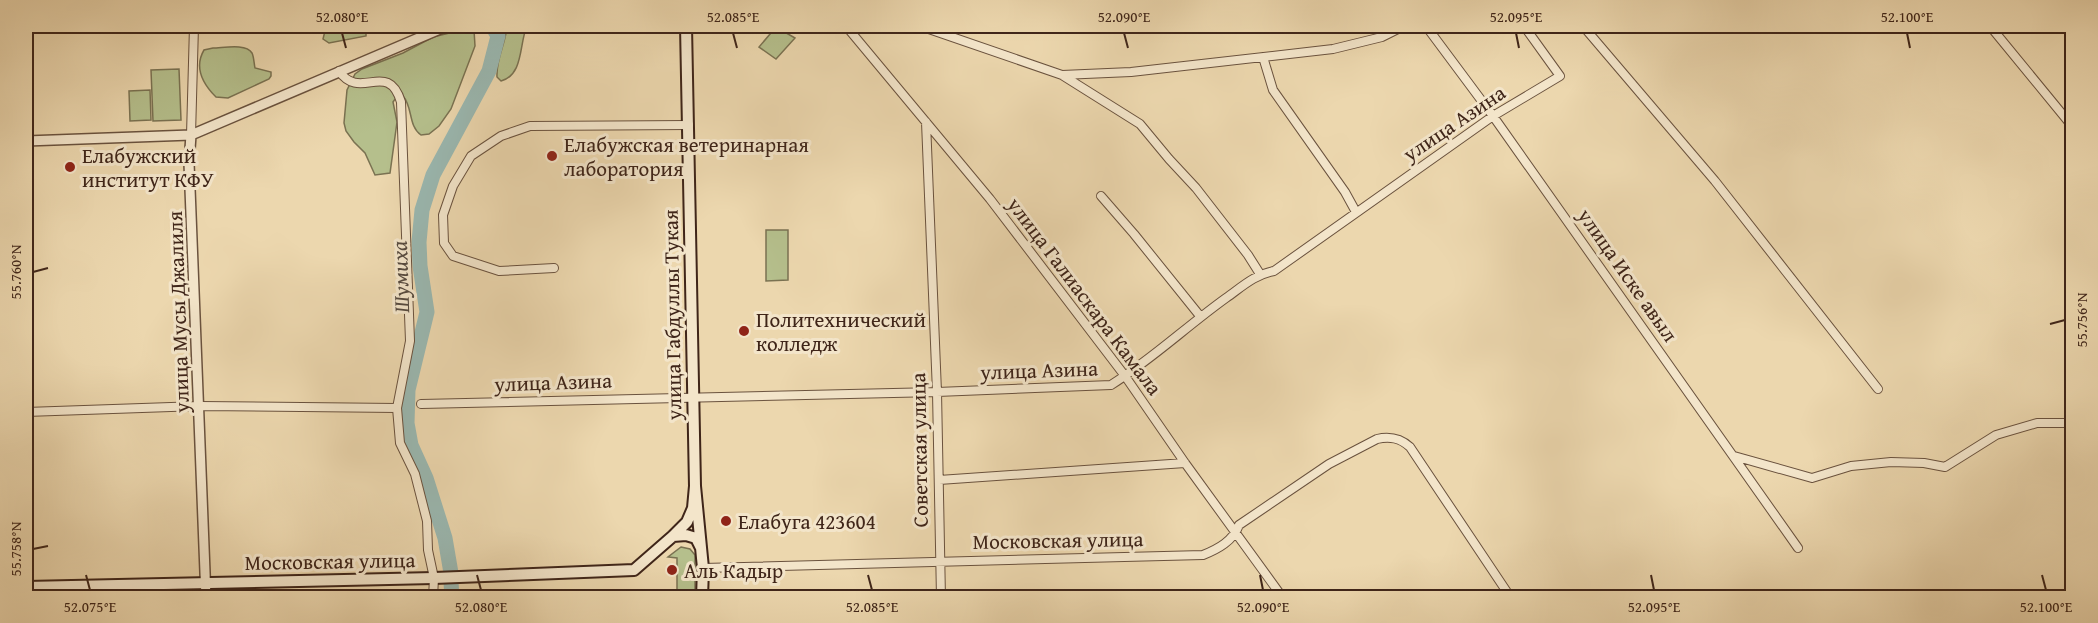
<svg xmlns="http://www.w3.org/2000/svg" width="2098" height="623" viewBox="0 0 2098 623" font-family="'Gentium Book Plus',serif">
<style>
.green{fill:#b5bf8c;stroke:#7a7252;stroke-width:1.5}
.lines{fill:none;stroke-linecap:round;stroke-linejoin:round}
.river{stroke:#9ab8b1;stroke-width:15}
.minor-casing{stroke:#6a523e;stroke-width:10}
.tertiary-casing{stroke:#6a523e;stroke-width:12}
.secondary-casing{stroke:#3f2519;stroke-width:14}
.minor{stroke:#f3e5ca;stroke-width:8}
.tertiary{stroke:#f3e5ca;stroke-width:9}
.secondary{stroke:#f3e5ca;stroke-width:10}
.ticks{fill:none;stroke:#3f2519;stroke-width:2}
.poi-dot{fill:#8f2418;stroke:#f3e5ca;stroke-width:2}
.labels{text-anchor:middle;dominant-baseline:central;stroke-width:6;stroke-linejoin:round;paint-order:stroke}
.street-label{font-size:21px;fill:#3f2519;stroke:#f3e5ca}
.poi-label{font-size:21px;fill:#3f2519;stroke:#f3e5ca;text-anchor:start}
.water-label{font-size:22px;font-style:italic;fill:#564a3f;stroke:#f3e5ca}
.neatline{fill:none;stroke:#3f2519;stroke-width:2}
.ticks-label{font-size:15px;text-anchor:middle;fill:#3f2519}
</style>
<rect width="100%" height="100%" fill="#ecd7ae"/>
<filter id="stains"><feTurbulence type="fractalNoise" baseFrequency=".00333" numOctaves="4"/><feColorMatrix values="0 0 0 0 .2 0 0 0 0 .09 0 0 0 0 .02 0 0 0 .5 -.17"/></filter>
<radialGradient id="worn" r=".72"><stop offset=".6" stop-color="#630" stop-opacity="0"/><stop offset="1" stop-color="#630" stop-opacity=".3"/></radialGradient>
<!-- green -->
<path class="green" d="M355,26L366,32V36L329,43L323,39L325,31L329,29Z
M507,26H527C519,43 524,75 501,81L497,77C496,58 506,43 507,26Z
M776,27L795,38L776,59L759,47Z
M470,28L474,30L475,46L451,109L439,126L429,134L421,135C408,126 413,107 403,96L398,95L393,102L397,122L390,173L375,175L365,153L354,142L346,131L344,123L347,90L355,74L362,69L403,53L433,37Z
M213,48C223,48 246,43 252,53C254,57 254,64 255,68L271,72V76L269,79L228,98L216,97C203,84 194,67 204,50Z
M179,69L181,120L153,121L151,70Z
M150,90L151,120L130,121L129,91Z
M766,230H788V280L766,281Z
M681,547L690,549L695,555V595L692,597H682L677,591V558L668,557Z"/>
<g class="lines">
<!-- river -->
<path class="river" d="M451,573L445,538L426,478L411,445L407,423L408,390L427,312L420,266L419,242L422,210L433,175L489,71L498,36L492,26
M451,582L452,598"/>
<!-- minor casing -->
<g class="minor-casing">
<path id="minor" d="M846,26L990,199L1125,376L1185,463L1283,598
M920,26L1062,75L1140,124L1169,159L1196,188L1248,255L1260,274
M1426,26L1493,116L1798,548
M1583,26L1715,181L1878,389
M1990,26L2072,126
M1263,57L1273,90L1345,192L1356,212
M339,71C360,102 388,59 401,102L410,341L397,408L400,443L415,474L427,521L428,550L434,578L433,598
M1062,75L1131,72L1333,49L1382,37L1404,26
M926,122L937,392L941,598
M191,135L194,26
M1101,196L1134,234L1200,316
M554,268L499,271L453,256L444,243L443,215L453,186L471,156L501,136L530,126L689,125
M421,404L937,392L1111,385C1151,360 1187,326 1226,298C1243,286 1254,275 1274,271L1493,116L1560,76L1524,26
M26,412L200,406L397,408
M1734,456L1812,478L1851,466L1891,462L1924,463L1945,467L1996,435L2037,423H2072
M939,480L1185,463
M703,568L1203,555C1218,549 1233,541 1239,525L1329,464L1377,439C1390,436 1400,438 1410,447L1511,598"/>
</g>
<!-- tertiary casing -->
<g class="tertiary-casing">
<path id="tertiary" d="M191,135L189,163L206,598
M26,141L191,135L447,26"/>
</g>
<!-- secondary casing -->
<g class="secondary-casing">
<path id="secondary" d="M686,26L695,486L703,568L702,598
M673,536L686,535L696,538L701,548
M26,587L434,578L634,570L673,536L687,522L693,508L695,486"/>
</g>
<!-- minor -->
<use href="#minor" class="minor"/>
<!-- tertiary -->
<use href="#tertiary" class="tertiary"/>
<!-- secondary -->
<use href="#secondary" class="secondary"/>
</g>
<!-- ticks -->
<path class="ticks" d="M342,33L346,48M733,33L737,48M1124,33L1128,48M1516,33L1519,48M1907,33L1910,48M33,272L48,268M2050,324L2065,320M33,549L48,546M86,575L90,590M477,575L481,590M868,575L872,590M1260,575L1263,590M1651,575L1654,590M2042,575L2046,590"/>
<!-- markers -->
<g class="poi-dot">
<circle cx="552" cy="156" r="6"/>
<circle cx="70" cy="167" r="6"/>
<circle cx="744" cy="331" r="6"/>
<circle cx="726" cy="521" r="6"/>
<circle cx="672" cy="570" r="6"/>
</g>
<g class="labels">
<!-- street labels -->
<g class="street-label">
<text transform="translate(1454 123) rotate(-34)">улица Азина</text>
<text transform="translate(1628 275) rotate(55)">улица Иске авыл</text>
<text transform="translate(1085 296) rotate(53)">улица Галиаскара Камала</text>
<text transform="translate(178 312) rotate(-92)">улица Мусы Джалиля</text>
<text transform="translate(672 315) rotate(-91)">улица Габдуллы Тукая</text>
<text transform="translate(1039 370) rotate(-2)">улица Азина</text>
<text transform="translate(553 382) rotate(-2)">улица Азина</text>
<text transform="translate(919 450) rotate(-91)">Советская улица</text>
<text transform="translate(1058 540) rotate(-1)">Московская улица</text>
<text transform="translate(330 561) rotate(-1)">Московская улица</text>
</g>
<!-- poi labels -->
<g class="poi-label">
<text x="564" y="144">Елабужская ветеринарная<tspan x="564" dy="24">лаборатория</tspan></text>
<text x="82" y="155">Елабужский<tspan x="82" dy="24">институт КФУ</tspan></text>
<text x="756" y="319">Политехнический<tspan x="756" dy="24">колледж</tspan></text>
<text x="738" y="521">Елабуга 423604</text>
<text x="684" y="570">Аль Кадыр</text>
</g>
<!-- water labels -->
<g class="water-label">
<text transform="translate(400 277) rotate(-92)">Шумиха</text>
</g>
</g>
<!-- margin -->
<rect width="2098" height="623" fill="none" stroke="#ecd7ae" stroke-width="66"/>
<rect x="33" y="33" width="2032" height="557" class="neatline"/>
<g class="ticks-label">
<text x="342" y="22">52.080°E</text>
<text x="733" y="22">52.085°E</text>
<text x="1124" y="22">52.090°E</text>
<text x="1516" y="22">52.095°E</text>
<text x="1907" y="22">52.100°E</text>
<text transform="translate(16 272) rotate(-90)" y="5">55.760°N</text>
<text transform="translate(2082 320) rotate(-90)" y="5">55.756°N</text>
<text transform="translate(16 549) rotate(-90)" y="5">55.758°N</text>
<text x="90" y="612">52.075°E</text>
<text x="481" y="612">52.080°E</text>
<text x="872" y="612">52.085°E</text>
<text x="1263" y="612">52.090°E</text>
<text x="1654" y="612">52.095°E</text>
<text x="2046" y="612">52.100°E</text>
</g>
<rect width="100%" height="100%" filter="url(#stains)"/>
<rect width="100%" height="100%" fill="url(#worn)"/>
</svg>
